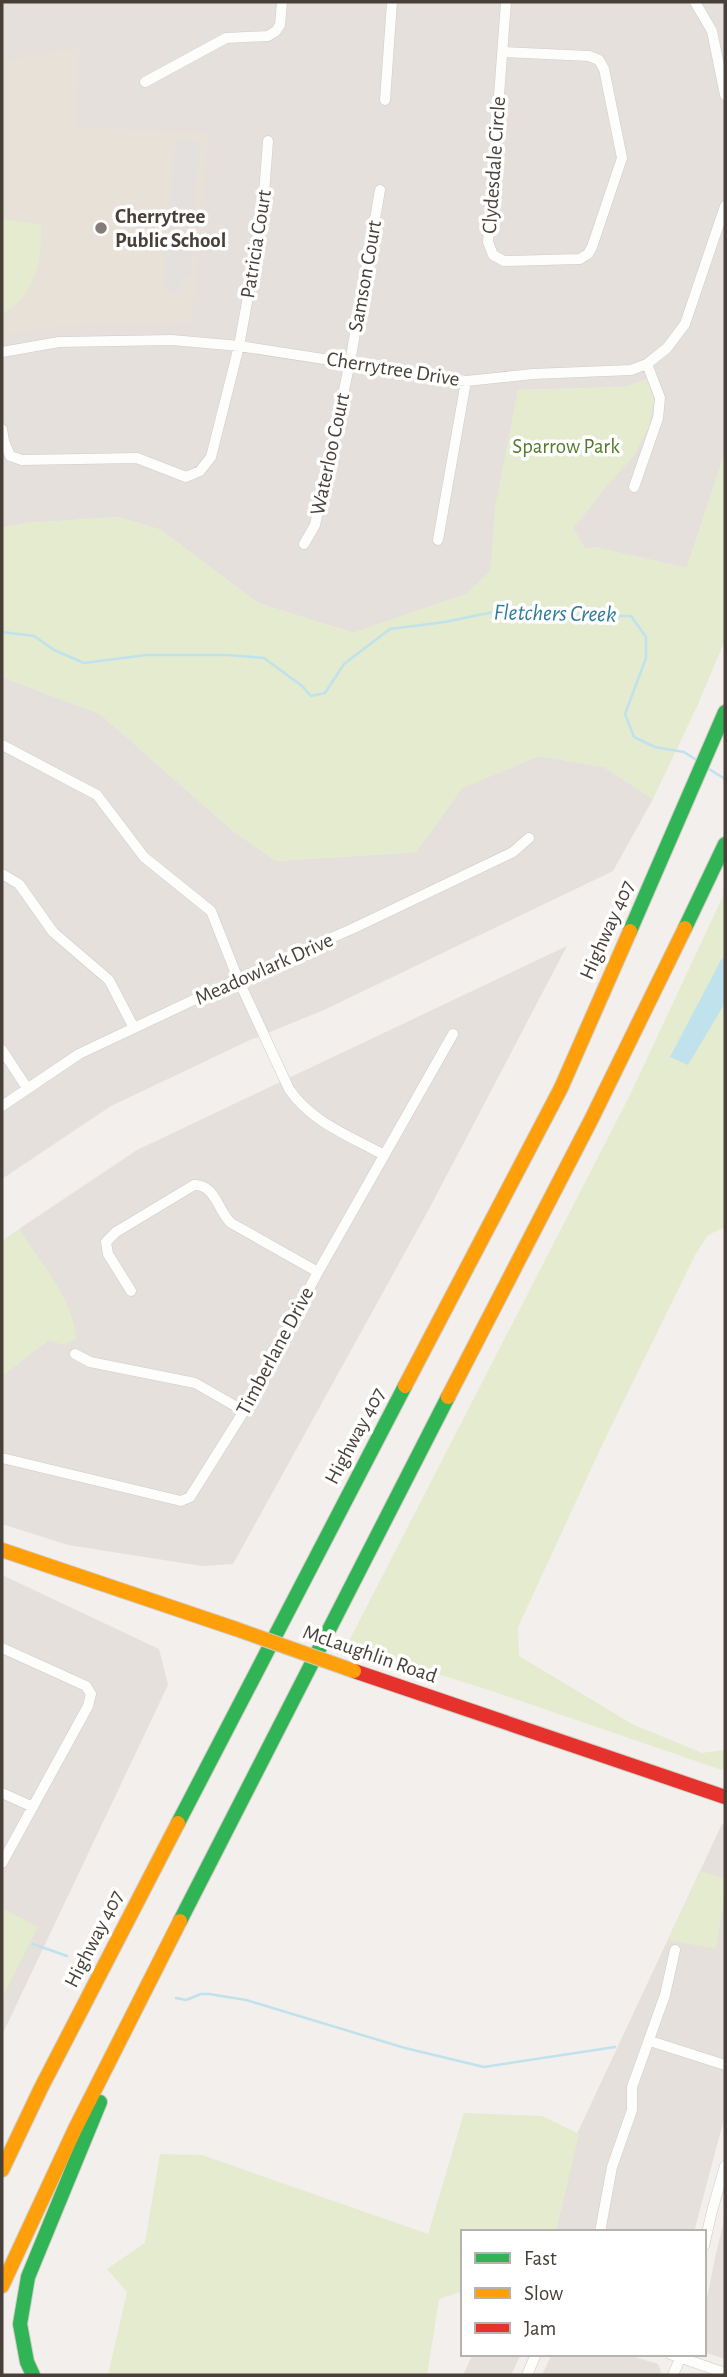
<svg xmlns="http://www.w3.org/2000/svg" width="727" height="2377" viewBox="0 0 727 2377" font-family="'Alegreya Sans',sans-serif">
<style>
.residential{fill:#e5e0db}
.education{fill:#e8e1d8}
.green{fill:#e4ebce}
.parking{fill:#e4e0dd}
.water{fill:#c0e2ed}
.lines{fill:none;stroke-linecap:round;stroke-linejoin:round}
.stream{stroke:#c0e2ed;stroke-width:2.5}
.street-casing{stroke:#cfcbc8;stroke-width:11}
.fast-casing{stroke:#d0cbc3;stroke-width:16}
.slow-casing{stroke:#d0cbc3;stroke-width:16}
.jam-casing{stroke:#d0cbc3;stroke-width:16}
.street{stroke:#fdfdfc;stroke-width:10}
.fast{stroke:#30b455;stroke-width:14}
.slow{stroke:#ff9f0a;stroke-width:14}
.jam{stroke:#e5322d;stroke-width:14}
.slow-bridge-casing{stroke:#d0cbc3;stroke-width:16;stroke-linecap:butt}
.slow-bridge{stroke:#ff9f0a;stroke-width:14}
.poi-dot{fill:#847d77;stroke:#fff;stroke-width:2.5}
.labels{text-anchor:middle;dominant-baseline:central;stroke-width:7;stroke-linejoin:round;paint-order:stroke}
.street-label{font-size:21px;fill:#484038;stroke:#fff}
.poi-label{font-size:21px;font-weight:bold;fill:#484038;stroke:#fff;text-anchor:start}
.park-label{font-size:21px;fill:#55792d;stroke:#fff}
.water-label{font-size:23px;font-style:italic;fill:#2f7c99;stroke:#fff}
</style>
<rect width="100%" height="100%" fill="#f2efec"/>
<!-- residential -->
<path class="residential" d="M2,2H725V452L687,568L594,547L585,549L573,528L609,483L634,455L647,379L625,387L518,390L490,572L466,594L353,633L258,603L161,530L119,517L27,523L2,528Z
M2,677L100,714L233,831L276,861L416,852L462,788L539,756L604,767L653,799L613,871L324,1010L250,1040L111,1106L2,1179Z
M567,946L429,1209L233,1564L202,1566L68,1545L2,1524V1376L49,1340L76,1339L66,1302L19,1229L137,1150Z
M2,1575L159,1649L168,1685L2,2035Z
M722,1824L725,1825V2115L694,2232H531Z
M725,2216V2359L704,2352V2313L715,2258Z
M473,2354H521L511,2375H463Z
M552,2354H625L658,2364L661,2371L659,2375H542Z"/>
<!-- education -->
<path class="education" d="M78,48L75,127L208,134L192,322L67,325L2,335V61H8Z"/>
<!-- green -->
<path class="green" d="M2,219L41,225C42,261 36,294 2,314Z
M647,379L654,400L649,426L634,456L609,483L573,528L585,549L594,547L687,568L725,452V640L698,704L653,799L604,767L539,756L462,788L416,852L276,861L233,831L100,714L2,677V528L27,523L119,517L161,530L258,603L352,633L466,594L490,572L495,507L518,390L625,387Z
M725,892V1227L708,1235L695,1255L603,1443L518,1627L519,1656L632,1724L702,1753L725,1750V1766L722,1770L495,1692L347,1645L629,1097Z
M19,1229C41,1263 73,1298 76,1339L63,1345L49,1340L2,1376V1241Z
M700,1871L725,1878V1893L716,1949L668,1940Z
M2,1908L38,1927L2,1998Z
M464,2113L542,2116L579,2134L556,2232H463V2291L439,2299L427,2375H108L127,2292L107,2269L145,2243L160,2154L202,2155L428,2234Z"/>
<!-- parking -->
<path class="parking" d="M175,139L200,141L190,277H182L181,292L164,291Z"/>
<!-- water -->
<path class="water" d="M725,957V1003L688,1065L670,1057L721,960Z"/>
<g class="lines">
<!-- stream -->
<path class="stream" d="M2,632L34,636L54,650L84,663L146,655H227L264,658L302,686L311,696L325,693L344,664L390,629L445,622L503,610L562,616H631L646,637V658L625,714L634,737L655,747L684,752L698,761
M709,769L725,779
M33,1944L67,1956
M176,1998L186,2000L201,1994H209L246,2000L405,2048L484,2067L615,2047"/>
<!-- street casing -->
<g class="street-casing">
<path id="street" d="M695,2L712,31L725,95
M502,52L589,56L599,60L604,69L622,158L592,247L588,254L580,259L504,261L493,255L488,242L506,2
M145,82L226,38L268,36L276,31L280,25L282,2
M385,100L392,2
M2,352L59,342L172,340L239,346L466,381L533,374L631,370L647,364L667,348L685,324L725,206
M2,429L4,441L10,456L22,460L137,458L186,477L200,471L211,457L239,346L262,220L268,141
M634,487L658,418L660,398L647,364
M438,540L466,381
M304,544L315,525L350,362L380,190
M2,745L97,795L144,857L211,911L238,979L289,1089C311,1122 350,1136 384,1155
M2,874L19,884L53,932L109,980L134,1028
M2,1050L27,1088
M2,1106L79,1054L238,979L354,928L513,852L529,838
M131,1291L108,1254L106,1242L116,1232L194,1185C215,1184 218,1211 231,1223L318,1272
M75,1354L90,1362L195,1383L244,1411
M2,1458L181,1501L190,1497L244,1411L318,1272L453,1034
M2,1648L86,1686L91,1694L88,1706L2,1863
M2,1793L33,1807
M650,2041L725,2065
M600,2232L612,2167L632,2110V2087L665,1995L675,1950
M704,2246L712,2211L725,2166
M670,2354L725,2373
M527,2375L536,2354
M673,2375L682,2354"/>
</g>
<!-- fast casing -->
<g class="fast-casing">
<path id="fast" d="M685,928L725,844
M630,931L725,712
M178,1823L405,1386
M180,1921L448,1397
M33,2375L27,2362L20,2324L28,2277L100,2102"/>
</g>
<!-- slow casing -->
<g class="slow-casing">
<path id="slow" d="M405,1386L561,1088L630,931
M448,1397L591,1120L685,928
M2,1550L236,1629
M2,2170L41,2088L178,1823
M2,2286L75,2129L180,1921"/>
</g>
<!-- jam casing -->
<g class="jam-casing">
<path id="jam" d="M354,1671L725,1797"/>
</g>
<!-- street -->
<use href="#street" class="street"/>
<!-- fast -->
<use href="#fast" class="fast"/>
<!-- slow -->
<use href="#slow" class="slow"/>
<!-- jam -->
<use href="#jam" class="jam"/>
<!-- slow-bridge casing -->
<g class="slow-bridge-casing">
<path id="slow-bridge" d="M236,1629L354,1671"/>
</g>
<!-- slow-bridge -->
<use href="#slow-bridge" class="slow-bridge"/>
</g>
<!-- markers -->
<circle class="poi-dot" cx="101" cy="228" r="7"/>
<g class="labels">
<!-- street labels -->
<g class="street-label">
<text transform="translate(494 165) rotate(-86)">Clydesdale Circle</text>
<text transform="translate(256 244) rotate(-81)">Patricia Court</text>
<text transform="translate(365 276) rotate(-80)">Samson Court</text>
<text transform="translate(393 369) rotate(9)">Cherrytree Drive</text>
<text transform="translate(330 454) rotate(-78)">Waterloo Court</text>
<text transform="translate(607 930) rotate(-66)">Highway 407</text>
<text transform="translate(264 969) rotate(-24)">Meadowlark Drive</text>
<text transform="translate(275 1351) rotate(-62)">Timberlane Drive</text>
<text transform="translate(355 1436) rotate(-62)">Highway 407</text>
<text transform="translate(370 1654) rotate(19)">McLaughlin Road</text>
<text transform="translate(94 1939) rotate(-63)">Highway 407</text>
</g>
<!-- poi labels -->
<g class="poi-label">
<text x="115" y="216">Cherrytree<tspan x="115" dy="24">Public School</tspan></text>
</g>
<!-- park labels -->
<g class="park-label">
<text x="566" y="446">Sparrow Park</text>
</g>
<!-- water labels -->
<g class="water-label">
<text transform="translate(555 614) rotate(1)">Fletchers Creek</text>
</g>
</g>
<!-- border -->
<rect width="727" height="2377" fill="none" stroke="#484038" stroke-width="7"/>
<!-- legend -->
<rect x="461" y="2230" width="245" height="126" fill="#ffffff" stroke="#b6b3af" stroke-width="2"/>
<rect x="475" y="2253" width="35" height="10" fill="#30b455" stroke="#b6b3af" stroke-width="2"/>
<text x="524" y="2265" font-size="21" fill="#484038">Fast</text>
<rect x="475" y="2288" width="35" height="10" fill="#ff9f0a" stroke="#b6b3af" stroke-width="2"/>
<text x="524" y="2300" font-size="21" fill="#484038">Slow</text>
<rect x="475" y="2323" width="35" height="10" fill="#e5322d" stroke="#b6b3af" stroke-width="2"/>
<text x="524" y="2335" font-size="21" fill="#484038">Jam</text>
</svg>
